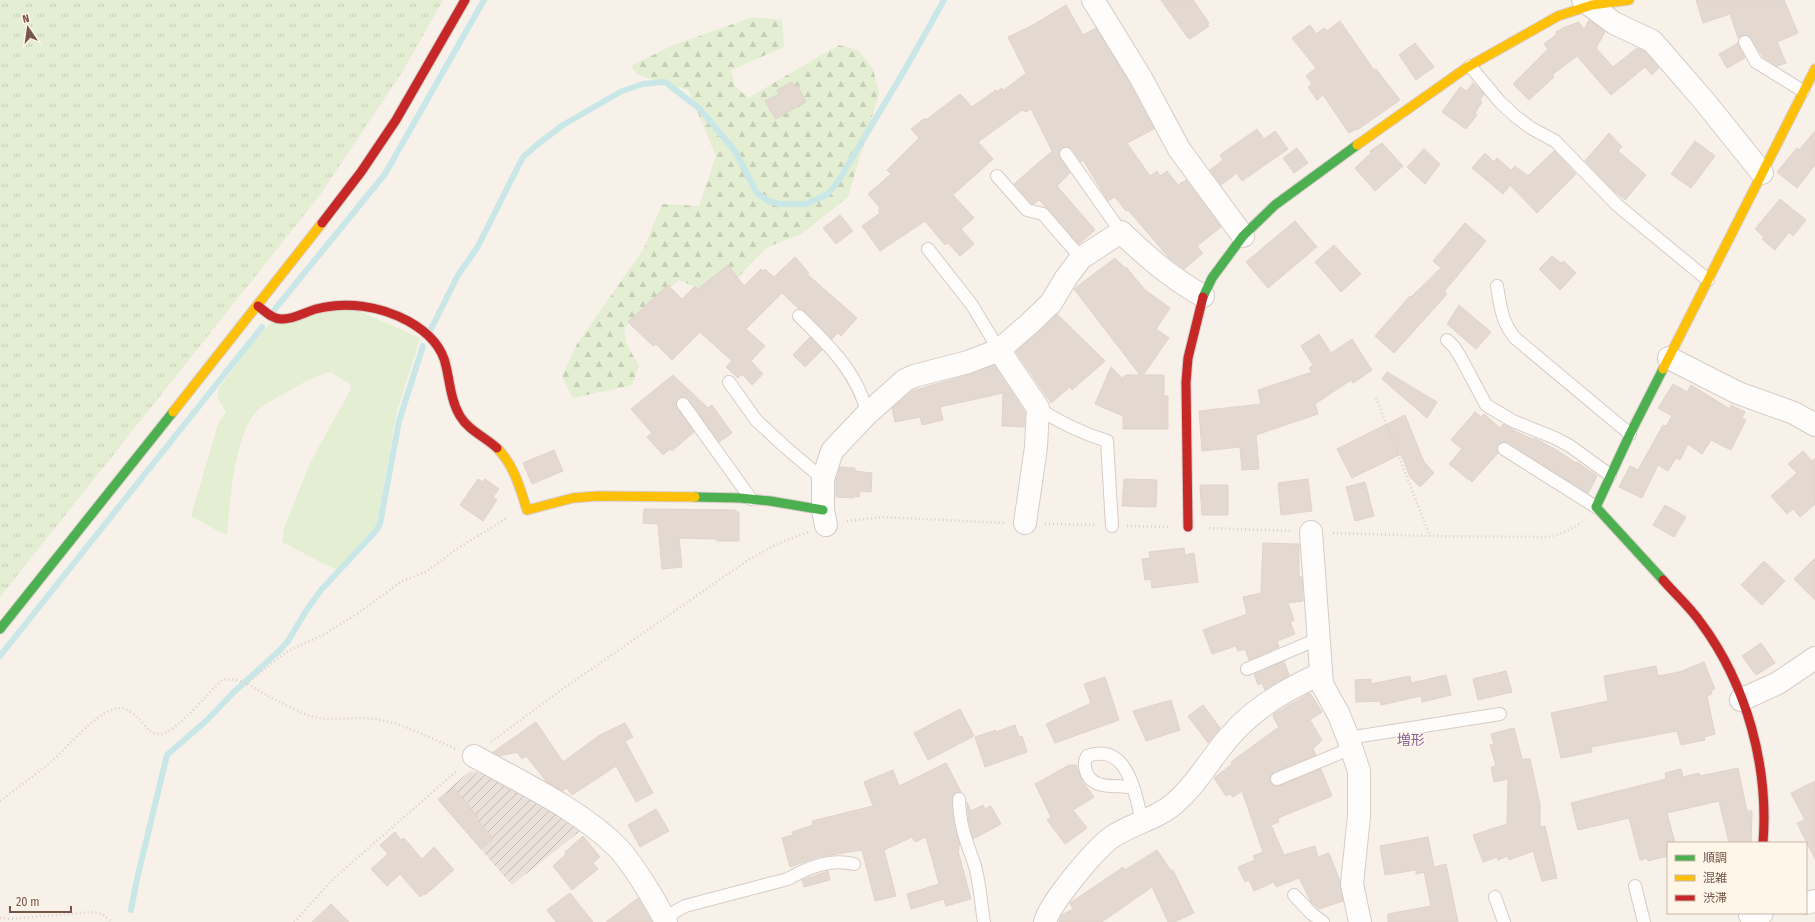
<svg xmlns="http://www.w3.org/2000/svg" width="1815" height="922" viewBox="0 0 1815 922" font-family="'Fira Sans Condensed','Noto Sans JP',sans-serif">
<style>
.industrial{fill:url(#industrial-furrows)}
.green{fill:#e4eed2}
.forest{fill:url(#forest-firs)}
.park{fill:url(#park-tufts)}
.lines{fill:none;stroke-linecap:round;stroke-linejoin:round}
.stream{stroke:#cae7e8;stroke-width:6}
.building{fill:#e4d9d0;stroke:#e0d3cb}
.lane-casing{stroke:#d6ccc6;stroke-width:14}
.street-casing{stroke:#d6ccc6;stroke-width:24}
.fast-casing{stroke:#d6ccc6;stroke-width:11}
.slow-casing{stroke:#d6ccc6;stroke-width:11}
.jam-casing{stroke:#d6ccc6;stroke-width:11}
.path{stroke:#dad0cb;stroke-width:2.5;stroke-dasharray:1 3;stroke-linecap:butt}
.lane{stroke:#fefdfc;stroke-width:12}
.street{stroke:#fefdfc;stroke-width:22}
.fast{stroke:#4caf50;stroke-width:9}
.slow{stroke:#ffc107;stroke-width:9}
.jam{stroke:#c62828;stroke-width:9}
.labels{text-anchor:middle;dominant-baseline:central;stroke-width:3;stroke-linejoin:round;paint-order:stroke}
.quarter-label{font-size:14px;fill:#85629a;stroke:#fff6ea}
</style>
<defs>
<pattern id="industrial-furrows" width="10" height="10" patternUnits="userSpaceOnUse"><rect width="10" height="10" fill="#eae1da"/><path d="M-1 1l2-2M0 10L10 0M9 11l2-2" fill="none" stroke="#c2b9b3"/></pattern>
<pattern id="forest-firs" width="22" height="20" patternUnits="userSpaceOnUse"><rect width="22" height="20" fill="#e4eed2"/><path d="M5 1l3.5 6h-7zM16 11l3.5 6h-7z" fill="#c7ceb6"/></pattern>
<pattern id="park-tufts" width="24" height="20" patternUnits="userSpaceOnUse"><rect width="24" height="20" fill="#e4eed2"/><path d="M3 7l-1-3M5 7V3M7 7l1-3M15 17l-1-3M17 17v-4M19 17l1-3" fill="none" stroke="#c7ceb6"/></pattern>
</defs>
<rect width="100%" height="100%" fill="#f7f1e9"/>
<!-- industrial -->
<path class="industrial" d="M470,771L485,774L518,791L577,826L579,832L512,885L437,799Z"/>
<!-- green -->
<path class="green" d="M352,308L420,338L396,415L377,525L372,531L338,569L332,568L282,542L284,528L311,461L351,389L350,384L331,372C315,375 303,383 289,391C278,397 258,407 252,417C234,445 230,501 227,534L220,532L191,516L218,424L226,412L217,397L219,388L252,343L270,323Z"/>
<!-- forest -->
<path class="forest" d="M753,17L782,20L784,47L731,70L735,86L748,98L839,45L858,50L873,69L879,93L848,197L800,235L767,247L719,297L679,280L624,328L626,343L639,366L632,385L573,398L562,376L577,344L643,250L662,204L699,206L716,156L688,89L670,86L636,74L631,66L671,46Z"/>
<!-- park -->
<path class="park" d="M0,0H443L404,69L320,195L0,597Z"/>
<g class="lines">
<!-- stream -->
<path class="stream" d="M275,309L385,174L484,0
M430,331L458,275L477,248L523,157L538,144L563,125L622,91L643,84L665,82L700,109L735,151L757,193L768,201L780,204H806L828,194L839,180L907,66L944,0
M0,656L262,327
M131,910L137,879L167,755L206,721L234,692L280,650L288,641L306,611L321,590L376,531L380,524L399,421L423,346"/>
</g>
<!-- building -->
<path class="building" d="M1161,0H1193L1209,23L1207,24L1209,26L1190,39L1189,37L1188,38Z
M1696,0H1784L1798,33L1777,42L1786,63L1777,66L1763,57L1749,36L1745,35L1738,38L1730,14L1703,23Z
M1066,5L1083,35L1096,28L1130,84L1154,129L1127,143L1150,176L1157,171L1160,176L1167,171L1178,185L1186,180L1221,227L1197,246L1203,253L1184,269L1170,259L1128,210L1126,211L1115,197L1108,201L1083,160L1081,162L1072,149L1065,147L1059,151V155L1070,173L1057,186L1095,230L1079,244L1039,200L1034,204L1031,203L1014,184L1052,151L1031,109L1026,112L1022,110L978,142L993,159L953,195L974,218L961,229L974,244L960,256L948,243L945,245L925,221L880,251L862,226L880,213L878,210L880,208L868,194L891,174L887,170L919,138L911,129L925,118L926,120L960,94L972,107L996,90L997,92L1002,88L1004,90L1026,73L1008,37L1033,25Z
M1589,20L1605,32L1596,48L1613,67L1637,48L1644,51L1659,68L1652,75L1645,67L1611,95L1577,56L1552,75L1554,77L1529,100L1513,84L1548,49L1544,44L1557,34L1556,32L1563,28L1579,22L1584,30Z
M1340,21L1374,70L1376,69L1400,100L1357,130L1356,129L1349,133L1323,95L1317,100L1308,87L1312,84L1306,76L1316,68L1292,38L1310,25L1316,34L1324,28L1327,31Z
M1415,43L1434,67L1416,80L1399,55Z
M1738,43L1745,58L1727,68L1719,54Z
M792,82L794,87L797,85L806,102L775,119L765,101L779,94L777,90Z
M1473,83L1484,94L1480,100L1482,102L1475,113L1477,115L1466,129L1442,112L1460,87L1467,91Z
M1257,129L1264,139L1275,131L1288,149L1242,181L1237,173L1221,185L1210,170L1223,160L1220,155Z
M1815,131V165L1797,188L1777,172L1797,148L1799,150Z
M1609,133L1622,147L1618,151L1646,175L1625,200L1614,191L1585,161Z
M1695,141L1715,156L1691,188L1671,174Z
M1382,143L1403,166L1375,191L1355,168L1371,153L1370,151Z
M1297,148L1308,163L1294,173L1283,158Z
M1424,149L1440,164L1425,184L1407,167Z
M1554,151L1576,174L1537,213L1510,185L1503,194L1472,168L1485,153L1494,162L1497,158L1511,170L1515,166L1528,176Z
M1780,199L1806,220L1793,236L1789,232L1775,250L1762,239L1764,237L1755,229Z
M840,215L853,231L836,244L823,228Z
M1295,221L1317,247L1268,288L1246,262Z
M1465,223L1486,241L1444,292L1447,294L1394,353L1375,336L1410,296L1411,297L1441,268L1433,261Z
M1334,245L1361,274L1341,292L1315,262Z
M1552,256L1561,263L1564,261L1576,273L1560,290L1539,269Z
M795,257L809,273L807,274L857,318L841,336L838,333L832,339L804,311L799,309L782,293L746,329L765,346L751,361L763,374L752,385L742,374L738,378L726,367L732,361L700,332L672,360L656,344L653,346L628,322L668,285L682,299L695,286L698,289L728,265L744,286L761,269L763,271L765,269L774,277Z
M1115,258L1125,268L1126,267L1145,290L1170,308L1156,329L1169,338L1143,375H1164V396H1168V429H1123V416L1095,404L1111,367L1122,378L1126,375H1140L1074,289Z
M1459,305L1491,332L1476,349L1447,324Z
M1057,314L1105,361L1072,390L1070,387L1051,403L1016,352Z
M1319,334L1331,353L1352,339L1372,370L1353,383L1351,380L1315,404L1318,414L1256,435L1259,469L1242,470L1240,447L1202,451L1199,411L1261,404L1258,390L1312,372L1309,368L1313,365L1301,346Z
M810,337L822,350L805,367L793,355Z
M994,365L1025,412L1024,427L1002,426L1003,393L940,407L943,420L922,425L920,417L895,422L892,408L912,391L971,374Z
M1387,372L1437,402L1427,418L1382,379Z
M673,375L708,408L712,405L732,433L719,442L689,400L682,397L676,401V405L694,432L672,451L670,449L663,455L647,437L652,433L631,409Z
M1673,384L1687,392L1691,385L1730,409L1731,405L1745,412L1742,418L1746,420L1731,450L1711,440L1702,454L1688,444L1680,460L1676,458L1668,471L1658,465L1642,498L1619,487L1630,466L1638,470L1663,425L1666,426L1672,416L1658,408Z
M1475,412L1481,417L1484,414L1500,428L1503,424L1517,432L1533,439L1534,438L1555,449L1576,463L1577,462L1597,476L1590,490L1588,493L1505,442L1498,445V453L1472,482L1469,479V480L1449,464L1462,449L1451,440Z
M1405,415L1424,462L1434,473L1420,487L1410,477L1401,454L1352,478L1337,449Z
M554,450L563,471L532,484L523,463Z
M1803,451L1812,461L1815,458V504L1800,517L1793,509L1787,514L1771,496L1797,473L1788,464Z
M840,467L855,468V471L872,473L871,492L860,491L859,497L854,496V498L836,497V481Z
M478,479L483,482L485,479L499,489L493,497L497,500L483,521L460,505Z
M1124,479L1157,480L1156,507L1122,506Z
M1308,479L1312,511L1281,515L1278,483Z
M1365,482L1374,516L1355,521L1346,487Z
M1201,485H1228V515H1202L1200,487Z
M1665,505L1686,517L1674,537L1653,525Z
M644,509L736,510V512H739V541H717V539L679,538L682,567L662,569L658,524L643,523Z
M1263,543L1299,544V577H1302L1303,601L1288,603L1294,620L1290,622L1295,634L1277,641L1279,647L1249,660L1245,649L1238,651L1236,646L1212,654L1203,630L1247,614L1243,597L1261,593Z
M1184,548L1185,555L1194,553L1198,582L1152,588L1151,579L1145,580L1142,559L1150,558L1149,552Z
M1815,558V600L1794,579Z
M1764,561L1785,581L1762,605L1741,585Z
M1761,643L1775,663L1756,675L1742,656Z
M1284,661L1289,675L1265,690L1262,683L1258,685L1254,674Z
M1704,662L1715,689L1711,691L1712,694L1707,696L1715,734L1704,737L1705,740L1681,745L1677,731L1591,747L1592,752L1561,758L1551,713L1608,701L1604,676L1656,666L1658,676L1679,672Z
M1506,671L1512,692L1478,700L1473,679Z
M1446,675L1451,695L1422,702L1421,696L1381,705L1380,701L1356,702L1355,680L1371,679V684L1410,676L1411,683Z
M1105,677L1119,720L1055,743L1046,724L1091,703L1084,684Z
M1310,693L1322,712L1310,720L1322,740L1313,749L1316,755L1274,772L1271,775L1270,781L1273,785L1279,786L1321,769L1332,796L1278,818L1279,822L1271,825L1284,855L1315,846L1318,857L1329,853L1340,881L1343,901L1319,909L1311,902L1299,878L1276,887L1274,882L1254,891L1249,880L1245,882L1238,867L1255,860L1253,856L1263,852L1242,791L1233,797L1230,794L1226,796L1214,778L1232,764L1231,762L1279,727L1273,717L1274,714Z
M1171,700L1180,730L1146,741L1133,711Z
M1203,705L1220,728L1208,743L1188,716Z
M960,709L974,736L928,760L914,733Z
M536,722L563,762L600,735L625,723L633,737L625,741L653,793L636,802L616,766L572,795L567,788L562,791L547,782L526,756L522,759L517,752L499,756L493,752Z
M1015,725L1019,737L1022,736L1027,752L985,767L975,737L996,730V732Z
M1514,728L1522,759H1530L1540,804V827L1545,826L1557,878L1542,881L1533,851L1509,860L1508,856L1498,860L1497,857L1483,862L1473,835L1507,824L1508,779L1494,782L1491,767L1496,766L1490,745L1494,744L1491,734Z
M946,763L961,792L955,793L953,795L952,810L960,846H958L959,850L958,851L971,899L946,906L944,899L911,909L907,894L939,884L926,837L915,842L912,837L884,850L896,896L875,901L862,850L818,857L790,867L782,838L793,835L792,832L813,825L812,821L873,806L864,782L893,770L899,786Z
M1069,765H1076L1082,781L1094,797L1073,810L1087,828L1065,844L1047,820L1051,817L1035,784Z
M1738,768L1747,811H1752L1751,843H1729L1719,801L1667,813L1675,843H1668V856L1648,861L1647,858L1640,860L1629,818L1578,830L1571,803L1666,779L1665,773L1681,769L1683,777L1699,773L1700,776Z
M1815,781V859L1797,823L1805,820L1791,793Z
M454,788L478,817L477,819L493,839L481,849L439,800Z
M967,802L971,811L983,805L985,809L991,806L1001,824L973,839L969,825Z
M656,809L669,831L640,847L628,825Z
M395,832L401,840L404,838L422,859L434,847L454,870L425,895L424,894L420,897L400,874L387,886L371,869L388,854L380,845Z
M583,836L600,857L593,863L598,869L572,890L553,866L566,854L565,852Z
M1428,837L1434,867L1446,864L1458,922H1388V914L1431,906L1424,872L1416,874V870L1385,875L1380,846Z
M1157,850L1171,871L1173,870L1194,913L1174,922H1168L1152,887L1102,922H1059L1062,915L1073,909L1070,903L1113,874L1123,867L1125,870Z
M828,871L830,880L804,887L802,880Z
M570,893L593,922H556L547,910Z
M638,898L652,922H606Z
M331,904L349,922H312Z"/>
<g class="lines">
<!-- lane casing -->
<g class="lane-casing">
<path id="lane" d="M1745,42L1756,62L1803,91
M1470,66L1500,102L1515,116L1531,128L1555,141L1617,205L1708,280
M1066,154L1121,232
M997,176L1027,210L1043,214L1081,258
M928,249L972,305L999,350
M1497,286C1500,305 1502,323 1515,338L1630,434
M799,316C827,343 859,374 867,414
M1447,340L1454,347L1461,358L1486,405L1513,421L1555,438L1570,446L1610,475
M729,382L756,420L785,447L823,479
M683,404L751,499
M1038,408C1060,423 1082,433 1107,441L1112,526
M1504,449L1596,507
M1247,669L1318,639
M1348,738L1500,714
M1277,779L1352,748
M1133,788C1117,784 1092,791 1086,771C1084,765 1084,761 1087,756C1128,742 1135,793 1142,821
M959,799C960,828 966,840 975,866C980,884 981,904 984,922
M1635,886L1644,922
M1294,895L1312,914L1323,922
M1495,897L1504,922
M664,918L685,906L788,879C808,867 831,858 854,864"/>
</g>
<!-- street casing -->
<g class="street-casing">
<path id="street" d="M1093,0L1141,78L1179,149L1243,236
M1583,0L1614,23L1652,41L1660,50L1705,102L1762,173
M999,350L1038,408L1036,447L1025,523
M1669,358L1738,393L1794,413L1815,425
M826,525L823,510V479L832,451L867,414L905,380L914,376L968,362L999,350L1028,325L1051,303L1066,278L1081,258L1121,232C1148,258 1170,277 1203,296
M1311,532L1322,684L1339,715L1348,738L1359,771V816L1352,884L1360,922
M1741,700L1778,683L1815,658
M474,756C520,782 581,810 618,848C633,864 656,902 666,922
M1806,903L1815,901
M1750,915L1762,913
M1045,922C1050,903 1095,849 1112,837C1131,824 1157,819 1175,803C1198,783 1211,757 1231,735C1253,709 1289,688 1320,674"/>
</g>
<!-- fast casing -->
<g class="fast-casing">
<path id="fast" d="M1203,297L1212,278L1243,236L1275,205L1357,145
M695,497L740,498L770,501L823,510
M1663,580L1596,507L1630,434L1663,369
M0,629L173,412"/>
</g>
<!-- slow casing -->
<g class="slow-casing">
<path id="slow" d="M1357,145L1466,68L1558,16L1592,5L1629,0
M1663,369L1815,69
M173,412L322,223
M497,448C514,465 520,488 527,510L573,498L598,496L695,497"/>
</g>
<!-- jam casing -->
<g class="jam-casing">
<path id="jam" d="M322,223L361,172L396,120L465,0
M258,306C265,311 272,319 281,319C293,320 305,312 316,309C347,301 380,306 408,321C426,331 442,346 446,366C450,383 451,401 460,416C468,430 485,437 497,448
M1188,527L1186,382L1188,358L1203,297
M1663,580C1675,594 1690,607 1701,623C1747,685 1769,767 1763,843"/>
</g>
<!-- path -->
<path class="path" d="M1376,398L1430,536
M847,521L883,517L1004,523
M1045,524L1096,525
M1127,526L1168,527
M1209,528L1290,531
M1333,533L1430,536L1548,537C1561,534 1571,530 1582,522
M246,684L286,652L323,635L357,614L402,581L426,572L458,548L507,518
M491,742L557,693L748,560L775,545L808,532
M0,801C17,788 35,775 52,761C67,748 100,707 121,708C132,709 143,724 150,731C153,733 157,734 162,734C177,731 209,692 222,680C240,676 255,689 270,697C281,703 292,708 303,713C330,725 349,715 375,719C403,723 430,738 456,749
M0,918L9,919L93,912L102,914L112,922
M294,922L334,878L458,770"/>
<!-- lane -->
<use href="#lane" class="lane"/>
<!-- street -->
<use href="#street" class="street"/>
<!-- fast -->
<use href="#fast" class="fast"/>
<!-- slow -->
<use href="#slow" class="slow"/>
<!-- jam -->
<use href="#jam" class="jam"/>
</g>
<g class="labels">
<!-- quarter labels -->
<g class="quarter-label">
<text x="1411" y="740">増形</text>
</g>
</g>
<!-- legend -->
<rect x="1667" y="842" width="140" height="72" fill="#fff6ea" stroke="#c9b6a9"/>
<rect x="1675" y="855" width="20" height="6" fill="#4caf50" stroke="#c9b6a9"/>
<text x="1703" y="862" font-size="12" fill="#775647">順調</text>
<rect x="1675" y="875" width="20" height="6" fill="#ffc107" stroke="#c9b6a9"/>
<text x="1703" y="882" font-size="12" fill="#775647">混雑</text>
<rect x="1675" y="895" width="20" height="6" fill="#c62828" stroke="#c9b6a9"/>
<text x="1703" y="902" font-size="12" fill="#775647">渋滞</text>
<!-- north arrow -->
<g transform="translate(28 28) rotate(347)" stroke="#fff6ea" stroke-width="3" paint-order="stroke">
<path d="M0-3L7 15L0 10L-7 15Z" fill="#775647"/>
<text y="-6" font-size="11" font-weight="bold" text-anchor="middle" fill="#775647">N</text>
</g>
<!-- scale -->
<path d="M10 906v6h61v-6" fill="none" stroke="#775647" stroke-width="2"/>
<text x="16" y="906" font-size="12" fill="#775647" stroke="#fff6ea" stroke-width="3" paint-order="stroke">20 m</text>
</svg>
